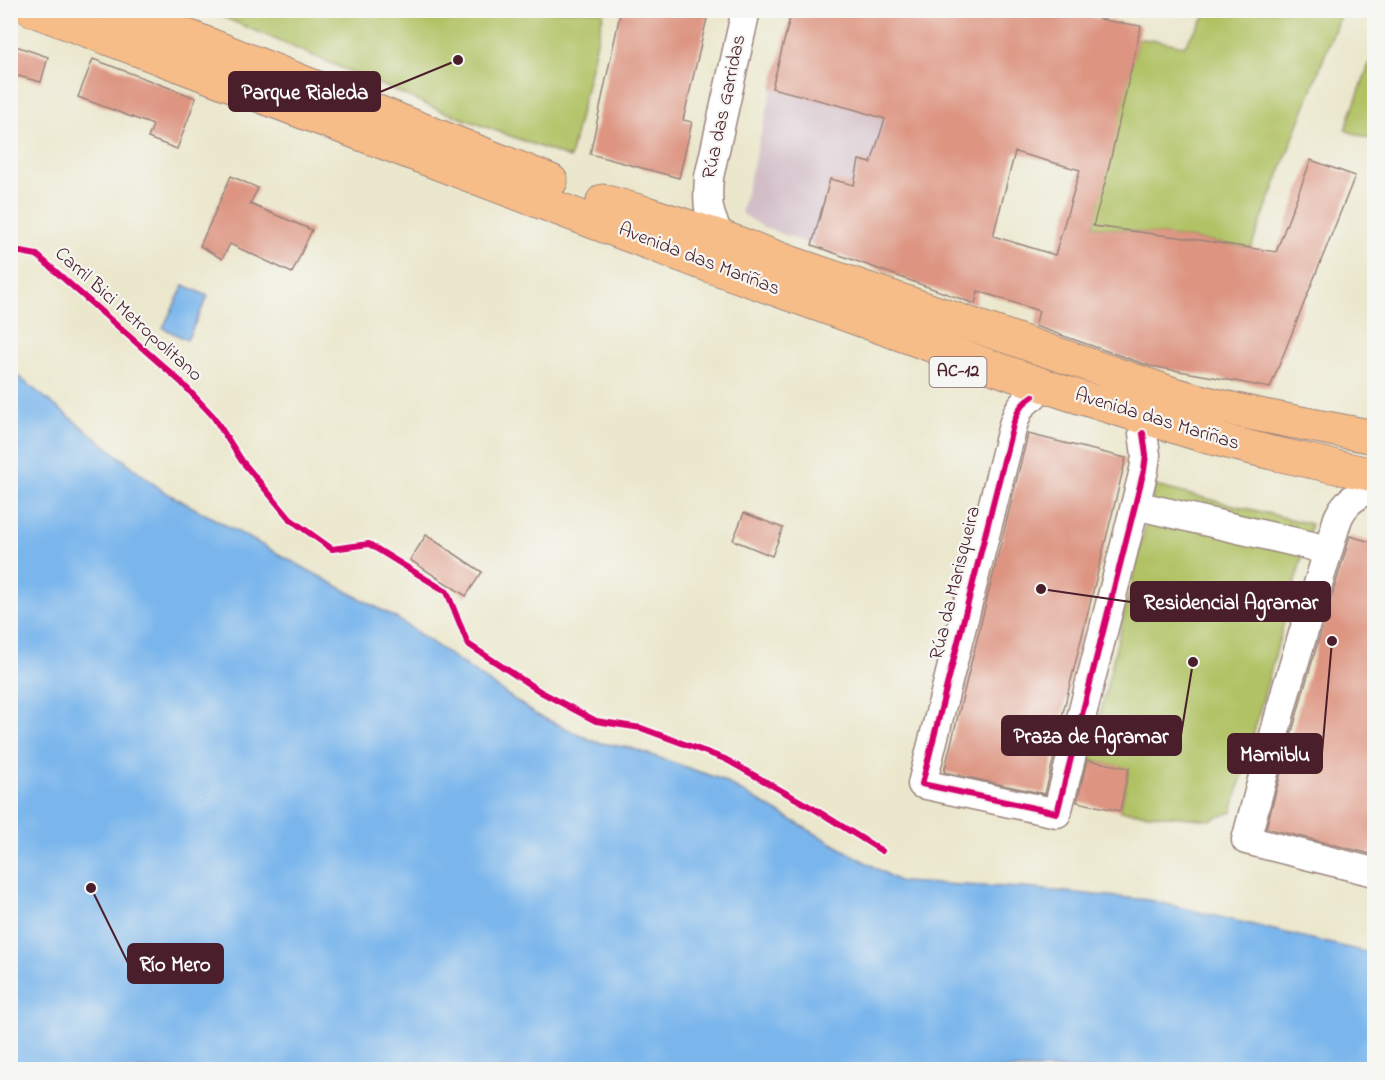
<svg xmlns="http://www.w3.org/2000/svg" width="1385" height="1080" viewBox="0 0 1385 1080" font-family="'Indie Flower',sans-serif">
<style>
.industrial{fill:#d2bdc7}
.green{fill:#b1c265;stroke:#7e7048;stroke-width:1.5}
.water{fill:#7ab6ec;stroke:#626a8c;stroke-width:1.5}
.building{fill:#dd9481;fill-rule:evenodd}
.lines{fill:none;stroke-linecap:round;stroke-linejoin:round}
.street-casing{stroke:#9a837c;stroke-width:31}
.highway-casing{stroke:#9a837c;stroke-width:35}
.street{stroke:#fff;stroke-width:28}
.highway{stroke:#f7bd88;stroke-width:33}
.cycleway-casing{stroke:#f6f6f2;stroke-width:10}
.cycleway{stroke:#d6006c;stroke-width:6}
.labels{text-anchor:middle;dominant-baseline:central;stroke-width:4.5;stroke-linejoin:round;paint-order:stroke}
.shield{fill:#f6f6f2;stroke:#7e6067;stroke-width:1.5}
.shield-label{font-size:18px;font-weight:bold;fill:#4a1f2b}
.street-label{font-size:20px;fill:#4a1f2b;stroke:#f6f6f2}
.leader{fill:none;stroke:#4a1f2b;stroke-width:2}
.callout-dot{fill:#4a1f2b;stroke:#f6f6f2;stroke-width:2}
.callout{fill:#4a1f2b;stroke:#4a1f2b;stroke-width:2}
.callout-label{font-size:21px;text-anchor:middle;font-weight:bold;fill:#fff}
</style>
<rect width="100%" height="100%" fill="#f6f6f2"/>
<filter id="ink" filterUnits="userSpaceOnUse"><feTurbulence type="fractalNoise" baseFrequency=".0167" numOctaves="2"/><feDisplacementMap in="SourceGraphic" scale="12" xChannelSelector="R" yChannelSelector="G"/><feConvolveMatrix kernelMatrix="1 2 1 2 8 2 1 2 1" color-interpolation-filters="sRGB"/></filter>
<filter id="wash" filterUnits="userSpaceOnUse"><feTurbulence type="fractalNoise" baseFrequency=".008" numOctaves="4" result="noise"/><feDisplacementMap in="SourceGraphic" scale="24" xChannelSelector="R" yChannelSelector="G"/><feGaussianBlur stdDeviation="1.35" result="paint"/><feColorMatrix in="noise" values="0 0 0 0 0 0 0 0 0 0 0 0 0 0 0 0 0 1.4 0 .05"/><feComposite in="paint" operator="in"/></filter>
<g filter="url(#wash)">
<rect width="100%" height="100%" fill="#ebe7cc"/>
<!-- industrial -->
<path class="industrial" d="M1061,10L1109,21L1141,26L1106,179L1080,170L1015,152L920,284L763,227L741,213L792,11Z"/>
<!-- green -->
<path class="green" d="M1330,10L1341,13L1251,248L1186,238L1093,226L1138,39L1155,40L1184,46L1209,11Z
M209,11H604L570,158L437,109Z
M1374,51V141L1345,130Z
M1155,486L1311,524L1232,812L1210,820L1120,811L1129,769L1089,760Z"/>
<!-- water -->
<path class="water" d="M184,285L208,296L187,340L163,328Z
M10,370L163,491L396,618L537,715L595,742L631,748L720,779L900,882L1024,888L1149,900L1374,954V1069H11Z"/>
<g id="blocks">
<!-- building -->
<path class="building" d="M621,10H709L683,120L692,122L679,178L590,154Z
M792,10H1061L1109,21L1141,26L1106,179L1093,226L1186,238L1276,252L1311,160L1355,176L1270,388L1208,376L1150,366L1035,326L1039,311L978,291L975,304L812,245L830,179L854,185L859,160L871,163L885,119L853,109L772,88ZM1015,152L1080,170L1055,255L993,236Z
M10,44L48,57L41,82L10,74Z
M93,59L196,98L177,149L148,138L153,125L78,97Z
M231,176L258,188L250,204L312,230L292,273L230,244L222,259L200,246Z
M1028,434L1126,458L1053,753H1055L1045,794L944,772Z
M744,513L783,528L772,556L733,540Z
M426,535L482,572L466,596L410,560Z
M1350,536L1374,543V843L1371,854L1266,828L1303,692Z
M1087,760L1129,768L1120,811L1077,802Z"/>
</g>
</g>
<g filter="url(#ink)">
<use href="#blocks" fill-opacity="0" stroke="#9a837c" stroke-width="1.5"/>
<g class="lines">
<!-- street casing -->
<g class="street-casing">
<path id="street" d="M721,237C707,214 707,203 709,177L746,10
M1033,396C1020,405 1018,410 1013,425L922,784L1057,813L1144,470L1146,455L1143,433
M1362,493C1350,500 1344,505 1338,518L1287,687L1246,840L1374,872
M1135,505L1312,546L1327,553"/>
</g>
<!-- highway casing -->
<g class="highway-casing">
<path id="highway" d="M33,10L702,263L1006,372L1063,392L1208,437L1272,453L1374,475
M117,10L195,39L551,181
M603,201L646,213L721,237L786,261L1174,394C1239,413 1307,424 1374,437"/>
</g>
<!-- street -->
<use href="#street" class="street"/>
<!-- highway -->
<use href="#highway" class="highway"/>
<!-- cycleway casing -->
<g class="cycleway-casing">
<path id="cycleway" d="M10,250L37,255L181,382L213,416L242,461L290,519L332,549L369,544L447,592L468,644L541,692L596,721L641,728L725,759L816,810L882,851
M1033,396C1020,405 1018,410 1013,425L922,784L1057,813L1144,470L1146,455L1143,433"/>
</g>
<!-- cycleway -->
<use href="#cycleway" class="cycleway"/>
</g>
</g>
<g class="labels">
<!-- shield labels -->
<rect class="shield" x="929.5" y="357" width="57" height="30" rx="4.5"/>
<g class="shield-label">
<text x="958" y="372">AC-12</text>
</g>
<!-- street labels -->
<g class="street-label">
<text transform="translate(725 107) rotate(-78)">Rúa das Garridas</text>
<text transform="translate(699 260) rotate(21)">Avenida das Mariñas</text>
<text transform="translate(128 315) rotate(42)">Carril Bici Metropolitano</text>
<text transform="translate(1157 420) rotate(17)">Avenida das Mariñas</text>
<text transform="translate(956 583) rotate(-76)">Rúa da Marisqueira</text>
</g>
</g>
<!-- callouts -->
<path class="leader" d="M458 60L380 92M1041 589L1131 602M1193 662L1181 735M1332 641L1322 753M91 888L128 963"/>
<g class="callout-dot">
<circle cx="458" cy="60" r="6"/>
<circle cx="1041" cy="589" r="6"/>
<circle cx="1193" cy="662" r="6"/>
<circle cx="1332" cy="641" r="6"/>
<circle cx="91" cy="888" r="6"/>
</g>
<g class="callout">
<rect x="229" y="72" width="151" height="39" rx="6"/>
<rect x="1131" y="582" width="199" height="39" rx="6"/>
<rect x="1002" y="716" width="179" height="39" rx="6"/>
<rect x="1228" y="734" width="94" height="39" rx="6"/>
<rect x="128" y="944" width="95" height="39" rx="6"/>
</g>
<g class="callout-label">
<text x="305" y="99">Parque Rialeda</text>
<text x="1231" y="609">Residencial Agramar</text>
<text x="1091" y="743">Praza de Agramar</text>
<text x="1275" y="761">Mamiblu</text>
<text x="175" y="971">Río Mero</text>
</g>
<!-- margin -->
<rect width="1385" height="1080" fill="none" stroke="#f6f6f2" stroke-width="36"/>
</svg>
